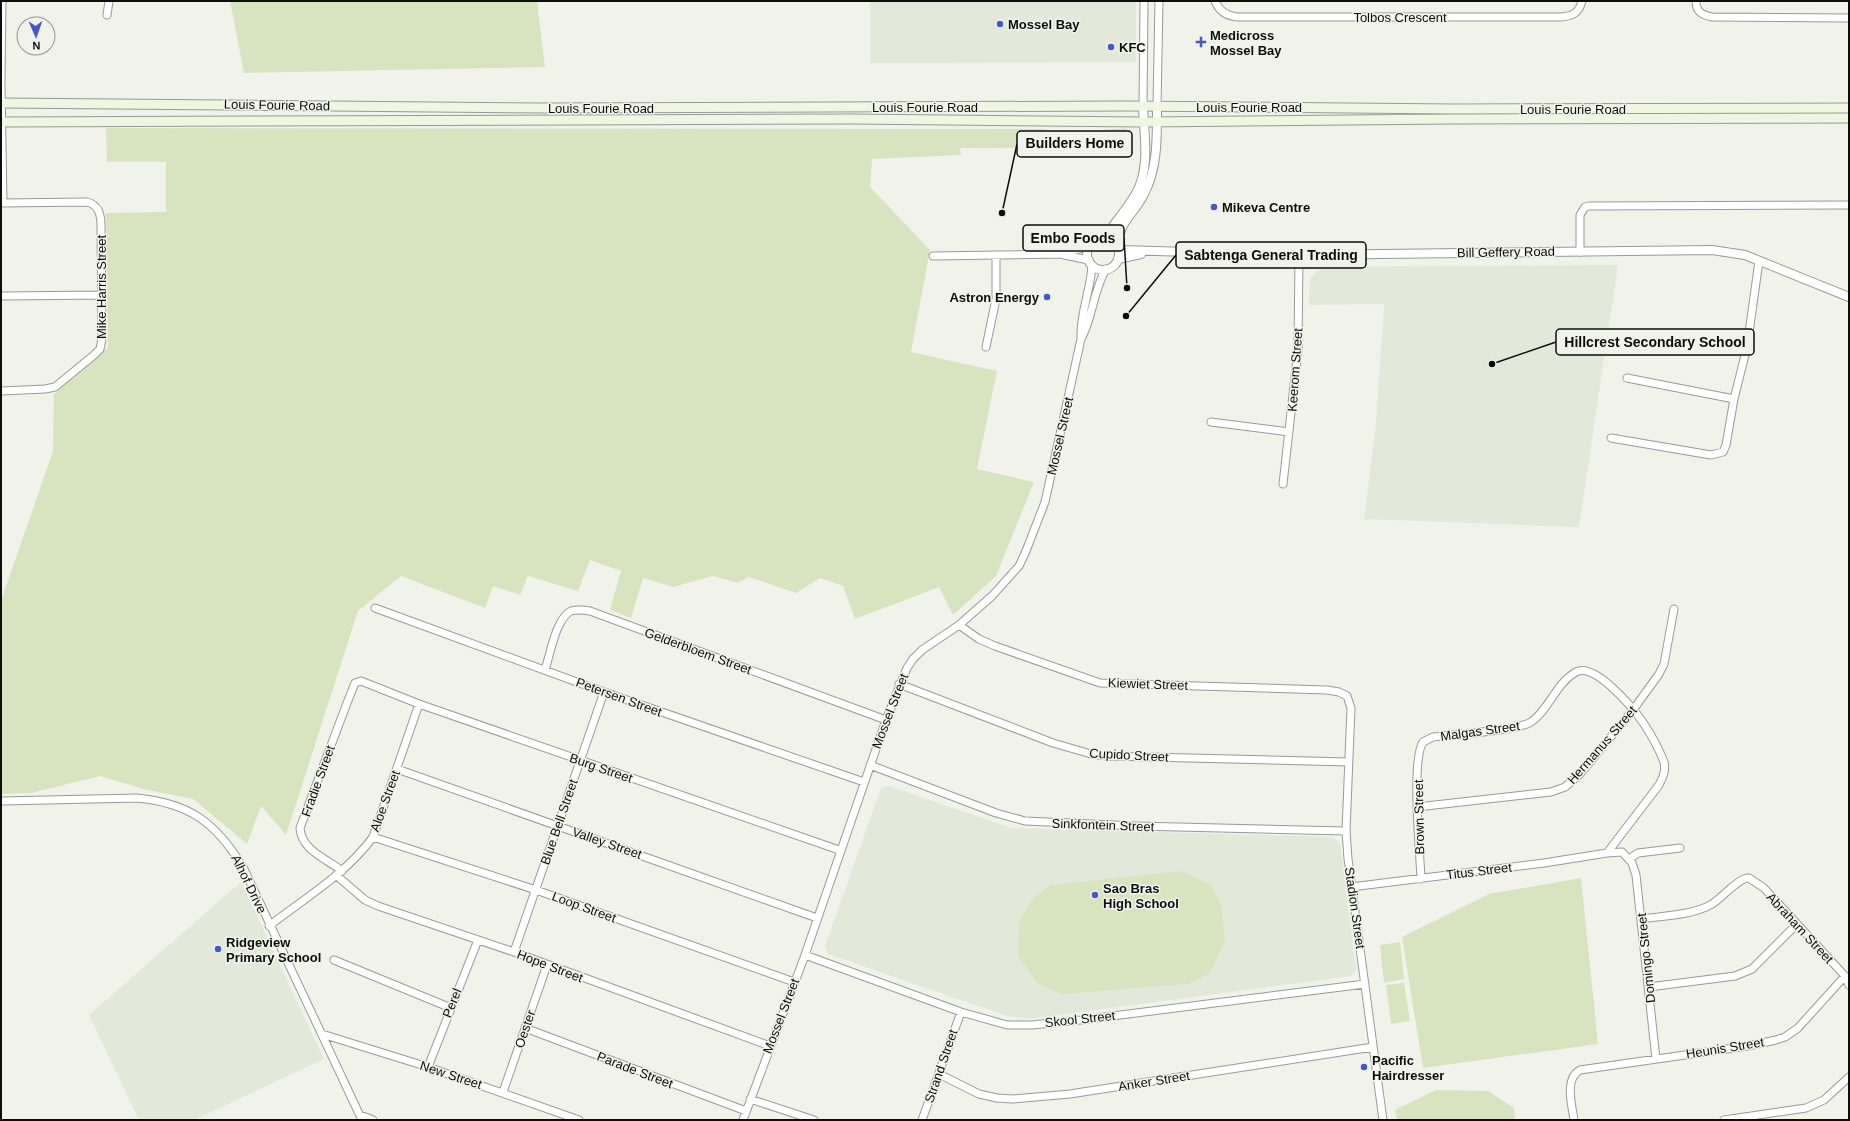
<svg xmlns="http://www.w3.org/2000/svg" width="1850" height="1121" viewBox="0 0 1850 1121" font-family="Helvetica,sans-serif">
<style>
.built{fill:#e3e8d9}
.green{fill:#d8e4c0}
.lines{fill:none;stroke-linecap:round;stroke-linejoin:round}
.minor-casing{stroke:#989b94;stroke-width:9}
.tertiary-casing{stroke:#989b94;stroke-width:10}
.secondary-casing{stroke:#989b94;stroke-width:11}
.minor{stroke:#fff;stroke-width:7}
.tertiary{stroke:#fff;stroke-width:8}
.secondary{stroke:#f0f6e1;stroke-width:9}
.poi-dot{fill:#4457cb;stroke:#f1f3eb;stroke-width:1.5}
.labels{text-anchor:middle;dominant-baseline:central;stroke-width:3;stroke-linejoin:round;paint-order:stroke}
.street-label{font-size:13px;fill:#0d0e0c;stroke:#f1f3eb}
.poi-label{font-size:13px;font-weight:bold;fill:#0d0e0c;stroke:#f1f3eb;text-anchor:start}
.leader{fill:none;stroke:#0d0e0c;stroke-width:1.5}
.callout-dot{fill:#0d0e0c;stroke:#f1f3eb;stroke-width:1.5}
.callout{fill:#f1f3eb;stroke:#0d0e0c;stroke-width:1.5}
.callout-label{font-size:14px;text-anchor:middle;font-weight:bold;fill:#0d0e0c}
</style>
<rect width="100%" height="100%" fill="#f1f3eb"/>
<!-- built -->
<path class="built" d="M870,1H1136V62L870,63Z
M1618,265L1579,527L1364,519L1376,423L1384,304L1309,305L1310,278L1322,267Z
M889,786L1011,828L1333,837L1340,843L1356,970L1351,976L1029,1019L1007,1016L828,954L825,946L881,788Z
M241,882L324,1059L194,1120H139L89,1015Z"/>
<!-- green -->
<path class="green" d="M230,1H537L545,67L244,73Z
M106,128L1044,129L1064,135L1090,133L1102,130L1127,128V147L960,148L961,155L872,159L870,187L930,250L911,352L997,371L977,469L1034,482L996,576L953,615L939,587L855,619L843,586L820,578L796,593L749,577L738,583L713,576L673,587L643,578L631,618L610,610L621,571L590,560L578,591L528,576L520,595L493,586L485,608L401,576L358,611L286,835L261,806L247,844L193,799L143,789L100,776L31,793L1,794V601L53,451L54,394L108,347L106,213L166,212V162H107Z
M1180,871L1210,884L1222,907L1225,941L1209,974L1188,984L1063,994L1038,984L1018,956L1019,921L1033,898L1051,885Z
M1581,878L1598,1044L1423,1068L1402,937L1489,894Z
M1400,942L1404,979L1384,983L1380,945Z
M1404,983L1410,1021L1391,1024L1386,985Z
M1436,1090L1488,1091L1514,1108L1515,1120H1397L1395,1110Z"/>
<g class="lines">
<!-- minor casing -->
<g class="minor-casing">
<path id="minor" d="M1215,1C1219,11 1227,16 1237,17H1561C1573,16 1579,13 1582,1
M1696,1C1696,12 1702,15 1712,17L1849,18
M107,15L109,1
M1,81L2,1
M1,85L3,203
M1143,107L1144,1
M1157,107L1159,1
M1,203L87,202C99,205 101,215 101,226L102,339L100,349L94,355L55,387L45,389L1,391
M1580,252V215L1585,207L1589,206L1849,205
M1064,255L1089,260
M933,256L1062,254L1090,246
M1,296L102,295
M1081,337C1080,313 1091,289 1092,265
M986,347L996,299V255
M1627,378L1734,399
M1211,422L1289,432
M1611,438L1711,455L1723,452L1726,445L1734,399L1747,347L1759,261
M1283,484L1298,350L1299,255
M375,608L604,692L864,782
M959,625L979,639L995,646L1100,683L1327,690L1339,692L1347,696L1351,708L1346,831L1348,859L1383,1120
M545,670C550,655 556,618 571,611C577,609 584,610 590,611L886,720
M899,684L1053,743L1091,754L1107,756L1348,762
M870,765L996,813L1025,821L1136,826L1346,831
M397,769L817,918
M1,801L137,798C190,803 216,823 243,867L362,1120
M1417,807L1551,792L1565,787L1580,774L1633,710L1659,674L1664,664L1674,609
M373,837L536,890L794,982
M1607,853L1622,852L1632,863L1636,875L1656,1059
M1629,859L1638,853L1680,848
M342,871C327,859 301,850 300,828L347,703L355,683L361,681L419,704L839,850
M336,875L365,900L378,906L514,952L770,1046
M1351,887L1544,863L1607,853L1659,785C1663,777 1666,771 1664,762C1659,749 1652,736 1644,724C1634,709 1595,662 1576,672C1556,683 1549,710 1531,722C1518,731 1453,734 1433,737L1423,742C1411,760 1420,853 1421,879
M1642,919C1662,916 1694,915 1712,904C1721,899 1739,877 1749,878L1764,888L1845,976L1849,985
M269,926C305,898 346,874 373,837L419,704
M514,952L604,692
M805,955L961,1012L1007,1025H1032L1081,1020L1365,984
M334,960L451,1008
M1649,987L1735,976L1752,969L1797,924
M525,1028L746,1111
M322,1034L428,1067L579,1120
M428,1067L478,940
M939,1074L979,1094L997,1098L1013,1099L1070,1094L1373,1047
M503,1092L547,965
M750,1099L814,1120
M360,1115L373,1120
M743,1120L805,955L886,720L907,668L913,659L922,650L959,625L992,596L1019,566L1026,551L1045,502L1081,339C1093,317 1093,291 1106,269
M922,1120L961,1012
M1574,1120C1572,1105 1564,1079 1580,1070L1748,1046L1776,1040L1785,1037L1798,1028L1845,976
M1724,1120L1806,1108L1824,1100L1849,1077"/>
</g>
<!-- tertiary casing -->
<g class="tertiary-casing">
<path id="tertiary" d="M1104,238C1114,224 1126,210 1135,195C1151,169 1144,135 1143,107
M1087 254a16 16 0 1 1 32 0a16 16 0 1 1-32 0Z
M1117,245C1122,217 1133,216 1144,194C1158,168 1157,136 1157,107
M1119,250L1299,255L1712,250L1745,255L1849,297
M1118,259L1141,254"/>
</g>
<!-- secondary casing -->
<g class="secondary-casing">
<path id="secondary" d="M1,103L544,108L1125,106L1453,109L1849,108
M1,122L853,119L1144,122L1453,119L1849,118"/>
</g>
<!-- minor -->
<use href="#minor" class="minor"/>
<!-- tertiary -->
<use href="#tertiary" class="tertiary"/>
<!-- secondary -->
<use href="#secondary" class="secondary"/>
</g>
<!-- markers -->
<g class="poi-dot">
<circle cx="1000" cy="24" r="4"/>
<path d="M1199 36h4v4h4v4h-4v4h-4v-4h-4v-4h4z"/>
<circle cx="1111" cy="47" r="4"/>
<circle cx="1214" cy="207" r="4"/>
<circle cx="1047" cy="297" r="4"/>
<circle cx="1095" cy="895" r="4"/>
<circle cx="218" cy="949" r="4"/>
<circle cx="1364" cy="1067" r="4"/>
</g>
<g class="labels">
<!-- street labels -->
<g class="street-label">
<text x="1400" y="17">Tolbos Crescent</text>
<text transform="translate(277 105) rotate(1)">Louis Fourie Road</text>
<text x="925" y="107">Louis Fourie Road</text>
<text x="1249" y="107">Louis Fourie Road</text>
<text x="601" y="108">Louis Fourie Road</text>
<text x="1573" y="109">Louis Fourie Road</text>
<text transform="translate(1506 252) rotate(-1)">Bill Geffery Road</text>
<text transform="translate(101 287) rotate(-90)">Mike Harris Street</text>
<text transform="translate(1295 370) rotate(-86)">Keerom Street</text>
<text transform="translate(1060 436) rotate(-77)">Mossel Street</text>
<text transform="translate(698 651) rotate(20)">Gelderbloem Street</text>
<text transform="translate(1148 684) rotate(2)">Kiewiet Street</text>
<text transform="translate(619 697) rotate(20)">Petersen Street</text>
<text transform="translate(890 711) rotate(-69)">Mossel Street</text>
<text transform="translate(1480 731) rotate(-8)">Malgas Street</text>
<text transform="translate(1602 745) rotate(-49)">Hermanus Street</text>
<text transform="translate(1129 755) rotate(3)">Cupido Street</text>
<text transform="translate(601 768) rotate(19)">Burg Street</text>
<text transform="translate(318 781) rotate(-70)">Fradie Street</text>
<text transform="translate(385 801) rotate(-70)">Aloe Street</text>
<text transform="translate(1419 817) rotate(-91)">Brown Street</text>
<text transform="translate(559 822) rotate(-71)">Blue Bell Street</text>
<text transform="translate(1103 825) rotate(2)">Sinkfontein Street</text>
<text transform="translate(607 843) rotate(19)">Valley Street</text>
<text transform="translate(1479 871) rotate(-7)">Titus Street</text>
<text transform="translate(249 884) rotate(64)">Alhof Drive</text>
<text transform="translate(584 907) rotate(20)">Loop Street</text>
<text transform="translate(1355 908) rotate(82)">Stadion Street</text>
<text transform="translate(1800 928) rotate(47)">Abraham Street</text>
<text transform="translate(1646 958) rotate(-96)">Domingo Street</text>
<text transform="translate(550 966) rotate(21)">Hope Street</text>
<text transform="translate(452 1003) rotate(-68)">Perel</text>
<text transform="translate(781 1016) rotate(-69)">Mossel Street</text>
<text transform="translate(1080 1019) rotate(-6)">Skool Street</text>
<text transform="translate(525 1029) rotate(-71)">Oester</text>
<text transform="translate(1725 1048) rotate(-9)">Heunis Street</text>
<text transform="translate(941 1066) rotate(-71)">Strand Street</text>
<text transform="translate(635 1070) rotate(21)">Parade Street</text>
<text transform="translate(451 1075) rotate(18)">New Street</text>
<text transform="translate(1154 1081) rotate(-9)">Anker Street</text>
</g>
<!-- poi labels -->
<g class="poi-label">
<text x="1008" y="24">Mossel Bay</text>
<text x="1210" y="35">Medicross<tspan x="1210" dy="15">Mossel Bay</tspan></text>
<text x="1119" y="47">KFC</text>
<text x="1222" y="207">Mikeva Centre</text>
<text x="1039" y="297" text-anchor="end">Astron Energy</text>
<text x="1103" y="888">Sao Bras<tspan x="1103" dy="15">High School</tspan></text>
<text x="226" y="942">Ridgeview<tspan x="226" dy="15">Primary School</tspan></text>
<text x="1372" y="1060">Pacific<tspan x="1372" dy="15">Hairdresser</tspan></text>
</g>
</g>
<!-- callouts -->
<path class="leader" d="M1002 213L1017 144M1127 288L1124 238M1126 316L1176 255M1492 364L1556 342"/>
<g class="callout-dot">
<circle cx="1002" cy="213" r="4"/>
<circle cx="1127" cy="288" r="4"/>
<circle cx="1126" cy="316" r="4"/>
<circle cx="1492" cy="364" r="4"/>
</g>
<g class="callout">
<rect x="1017" y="131" width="115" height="26" rx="4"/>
<rect x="1023" y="225" width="101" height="26" rx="4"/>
<rect x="1176" y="242" width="190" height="26" rx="4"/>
<rect x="1556" y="329" width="198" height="26" rx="4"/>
</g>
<g class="callout-label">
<text x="1075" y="148">Builders Home</text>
<text x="1073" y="243">Embo Foods</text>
<text x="1271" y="260">Sabtenga General Trading</text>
<text x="1655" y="347">Hillcrest Secondary School</text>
</g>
<!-- border -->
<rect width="1850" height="1121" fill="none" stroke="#0d0e0c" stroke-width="4"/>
<!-- north arrow -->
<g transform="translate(36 36) rotate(178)"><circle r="19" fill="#f1f3eb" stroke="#969792"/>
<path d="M0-3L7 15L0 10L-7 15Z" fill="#4457cb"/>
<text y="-6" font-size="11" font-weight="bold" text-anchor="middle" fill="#0d0e0c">N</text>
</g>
</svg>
